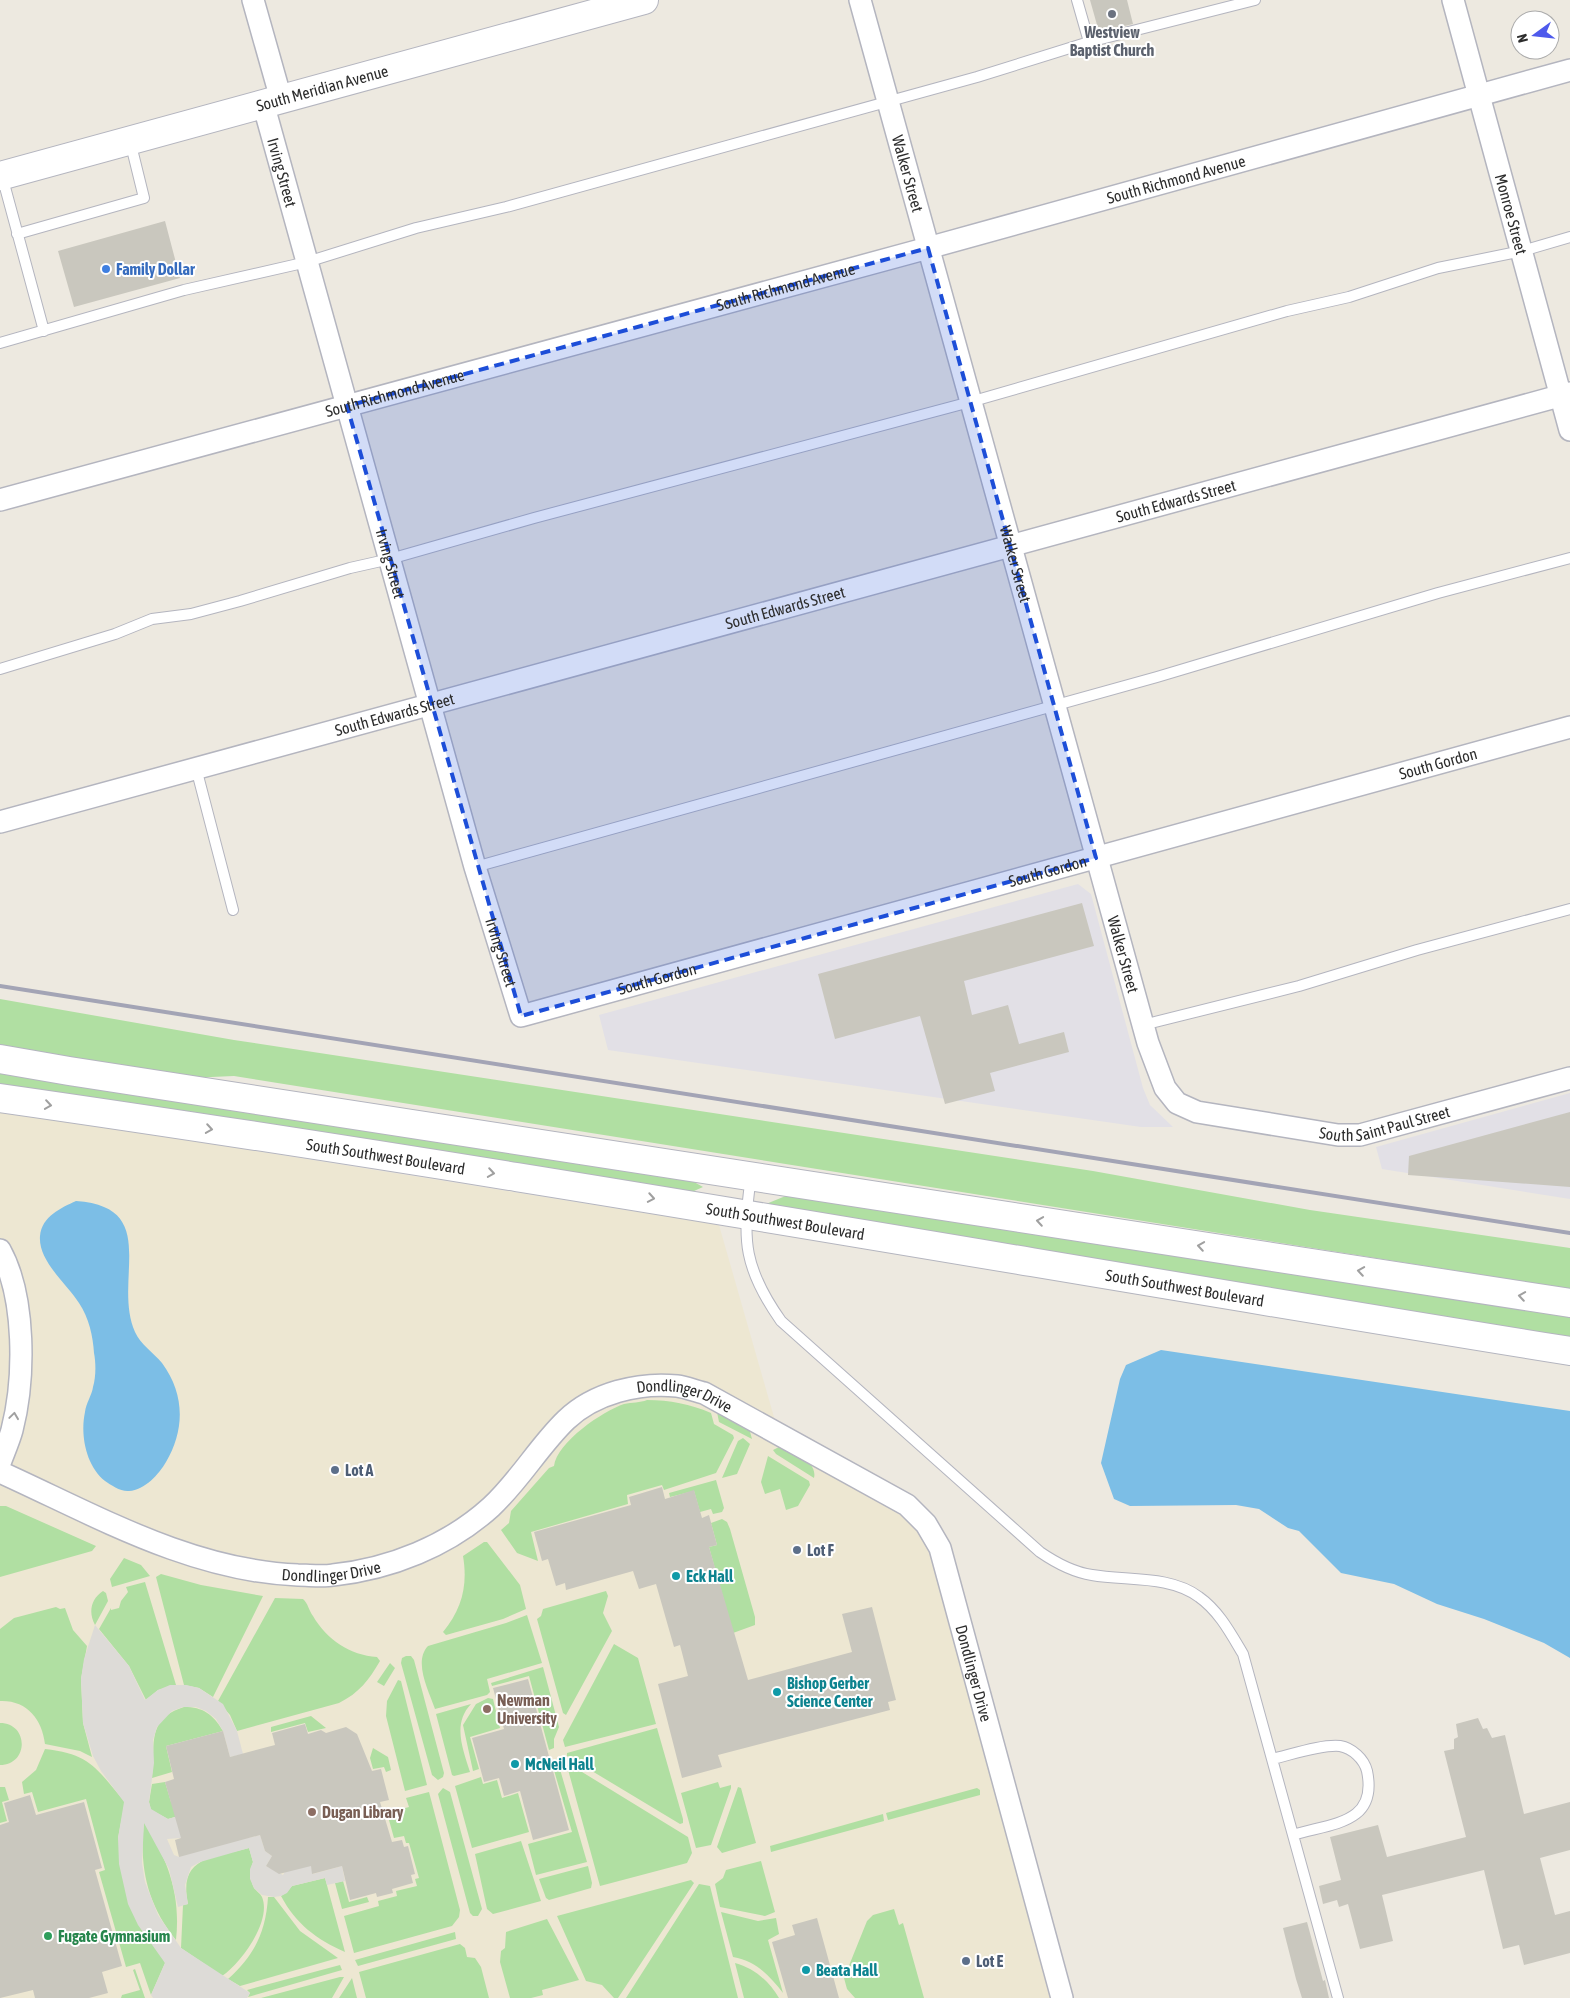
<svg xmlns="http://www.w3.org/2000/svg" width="1570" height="1998" viewBox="0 0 1570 1998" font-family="'Asap Condensed',sans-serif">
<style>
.industrial{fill:#e2e0e6}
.education{fill:#ede7d2}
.green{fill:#b0dfa2}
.plaza{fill:#dddbd7}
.water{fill:#7cbee6}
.building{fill:#c9c7be}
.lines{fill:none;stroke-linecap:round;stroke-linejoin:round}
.service-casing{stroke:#b4b5bf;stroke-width:12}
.minor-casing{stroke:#b4b5bf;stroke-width:24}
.secondary-casing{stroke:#b4b5bf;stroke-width:30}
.service{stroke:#fff;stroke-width:10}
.minor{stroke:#fff;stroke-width:21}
.secondary{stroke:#fff;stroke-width:28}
.rail{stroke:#a3a4b5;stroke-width:4}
.oneway{stroke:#a0a0a0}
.marked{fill:#1d4ed8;fill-opacity:0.2;stroke:#1d4ed8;stroke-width:4;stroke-dasharray:10 6;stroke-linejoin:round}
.worship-dot{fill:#6b7280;stroke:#fff;stroke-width:2}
.shop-dot{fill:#3f7fe0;stroke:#fff;stroke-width:2}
.service-dot{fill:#5c6f8a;stroke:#fff;stroke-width:2}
.culture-dot{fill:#0f9aa8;stroke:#fff;stroke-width:2}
.education-dot{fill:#8d6e63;stroke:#fff;stroke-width:2}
.leisure-dot{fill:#2e9e5b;stroke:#fff;stroke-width:2}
.labels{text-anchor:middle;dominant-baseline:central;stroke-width:4;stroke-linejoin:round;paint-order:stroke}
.worship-label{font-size:16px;font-weight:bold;fill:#5b616d;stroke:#fff}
.street-label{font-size:16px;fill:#2d2d2d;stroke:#fff}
.shop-label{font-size:16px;font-weight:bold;fill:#366cbe;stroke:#fff;text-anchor:start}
.service-label{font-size:16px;font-weight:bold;fill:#4e5e75;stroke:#fff;text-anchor:start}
.culture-label{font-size:16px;font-weight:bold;fill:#0d838f;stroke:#fff;text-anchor:start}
.education-label{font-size:16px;font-weight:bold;fill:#785e54;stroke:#fff;text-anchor:start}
.leisure-label{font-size:16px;font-weight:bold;fill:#27864d;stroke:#fff;text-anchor:start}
</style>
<rect width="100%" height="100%" fill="#ede9e0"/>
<!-- industrial -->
<path class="industrial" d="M1078,884L1091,894L1143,1088L1150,1105L1173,1127H1141L608,1050L599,1015Z
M1570,1093V1199L1382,1169L1376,1147Z"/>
<!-- education -->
<path class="education" d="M0,1110L719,1225L782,1445L904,1515L920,1529L930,1548L1054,1998H0Z"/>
<!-- green -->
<path class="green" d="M0,999L234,1040L1093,1171L1310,1210L1570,1248V1289L234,1076L188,1078L0,1048Z
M0,1072L687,1178L703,1187L685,1195L0,1086Z
M788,1195L1570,1317V1341L769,1207L766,1204Z
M647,1400C670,1400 690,1404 711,1413L714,1424L733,1435L734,1438L716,1473L664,1490L662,1485L627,1495L628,1504L531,1532L538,1561L517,1553L501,1530L509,1523L511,1511L549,1468L554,1466C557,1442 603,1411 624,1404C632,1402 640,1403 647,1400Z
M717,1412L749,1428L752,1439L719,1422Z
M743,1438L750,1444L737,1474L722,1478L738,1441Z
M779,1447C792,1450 818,1461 814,1478L776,1454L773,1450Z
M768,1456L809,1481L810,1485L798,1506L786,1510L780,1489L765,1494L761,1482Z
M716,1480L724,1508L722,1512L713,1514L711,1509L700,1512L694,1491L670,1497L669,1493Z
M0,1506H6L96,1546L92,1551L0,1577Z
M722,1519L727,1522L730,1529L755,1617V1625L733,1633L709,1547L717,1545L711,1523Z
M484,1542H487L520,1585L526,1609L503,1619L446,1635L443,1632C462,1609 468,1585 463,1556Z
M124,1558L141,1565L150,1576L112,1587L110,1579Z
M161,1574L201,1585L263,1596L213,1697L199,1688L184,1685L156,1577Z
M145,1582L176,1685L158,1690L146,1700L129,1666L99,1629L111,1608V1610L119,1608L121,1601L128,1592L126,1587Z
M103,1591L106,1593L108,1601L95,1625C88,1612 91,1599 103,1591Z
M606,1591L608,1596L603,1613L612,1631L566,1715L563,1713L537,1619L541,1616L543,1609Z
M275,1598L303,1599C308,1603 309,1611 313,1616C327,1640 350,1655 377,1657L380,1661C369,1680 359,1693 339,1703L237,1731L230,1715L218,1701Z
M56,1607L60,1609L65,1608L73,1630L87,1646L81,1679L83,1723L92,1757L80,1751L45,1744C42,1719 27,1700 0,1701V1629L14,1618Z
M527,1615L542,1663L487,1679L490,1692L487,1695L435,1709C429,1691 413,1662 428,1646L506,1623Z
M614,1644L638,1658L656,1724L565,1747L563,1740Z
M406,1656H411L414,1660L444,1773L443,1777L438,1780L432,1775L401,1663L402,1658Z
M390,1663L395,1668L384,1686L377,1682Z
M543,1667L559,1727L554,1739V1748L549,1750L529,1676L492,1686L491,1683Z
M398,1680L401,1681L427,1785L405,1791L386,1716L387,1701Z
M488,1698L493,1699L500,1728L470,1737L479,1769L473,1771L463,1725L476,1704Z
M471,1704C452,1724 463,1749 470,1772L454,1776L452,1775L436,1714Z
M184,1707C203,1707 213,1714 223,1731L166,1746L172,1772L152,1778C156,1747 145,1719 184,1707Z
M311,1716L326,1728L308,1732L305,1723L271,1732V1727Z
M0,1723C29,1723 29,1765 0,1765Z
M657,1728L683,1819V1823L680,1824L567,1756V1753Z
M373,1748L388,1757L391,1770L386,1772L384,1767L373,1769L370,1758Z
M45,1749C92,1754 97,1770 125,1802L118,1838L165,1963L151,1995L140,1963L126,1967L99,1872L105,1870L86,1799L38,1812L32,1792L24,1794L22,1782L36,1770Z
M557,1759L587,1862L536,1875L528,1844L572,1832L551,1760Z
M569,1764L688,1837L692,1853L687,1863L600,1886L567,1766Z
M481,1777L483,1784L497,1780L502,1798L518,1793L529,1832L472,1848L455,1786Z
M165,1782L171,1802L185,1814L168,1819L151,1810L149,1802L152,1784Z
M718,1782L720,1788L731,1785V1788L711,1845L696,1848L681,1793Z
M0,1787H5L9,1800L2,1802L7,1821L0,1823Z
M738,1787L741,1788L756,1843L722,1853L717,1847Z
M443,1788L450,1792L482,1909L478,1916H473L470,1913L438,1794Z
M977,1788L980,1790V1795L888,1820L886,1813Z
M429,1792L460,1910L459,1917L452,1926L354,1953L344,1916L379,1906L378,1901L397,1896L396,1891L417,1886L415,1879L419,1878L409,1843H406L404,1836L394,1838L387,1813L409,1807L406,1798Z
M883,1814L884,1821L771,1852L770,1846Z
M144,1822C168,1859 181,1895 176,1940C147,1904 139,1867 144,1822Z
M521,1841L541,1901L493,1914L487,1909L475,1854Z
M249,1848L253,1862C250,1869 250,1880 254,1888C256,1891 260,1893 262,1897C272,1921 241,1963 222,1976L181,1948L183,1905L188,1904C178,1856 213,1858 249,1848Z
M761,1861L775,1912L765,1916L720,1907L715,1884L723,1878L726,1870Z
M588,1866L592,1883L591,1888L549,1900L546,1898L539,1879Z
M325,1878L345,1952C316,1939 296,1924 281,1896L287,1892L292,1886Z
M691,1880L694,1883L618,1998H614L602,1985L586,1981L557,1916Z
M343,1881L349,1902L367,1897L369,1902L342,1909L335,1883Z
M699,1884L710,1886L738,1998H626Z
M268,1897H274L300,1931L338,1958L240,1986L228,1979C254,1956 266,1932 268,1897Z
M894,1909L899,1925L903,1923L924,1998H855L847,1989L844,1978L867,1921L873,1915Z
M721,1912L758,1921L776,1918L779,1934L768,1940L783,1993C769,1975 756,1961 733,1957Z
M547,1919L579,1980L542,1990L543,1995L531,1998H510L500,1962L501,1951L505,1948L506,1932Z
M455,1932L456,1939L358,1966L355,1960Z
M460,1944L465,1948L467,1957L475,1958L481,1967L489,1998H366L359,1972Z
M735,1963C754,1968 769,1981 779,1998H744Z
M340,1965L342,1970L248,1997L250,1993L247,1990Z
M135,1969L145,1998H121L122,1995L140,1990L133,1970Z
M340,1977H344L332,1998H261Z
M352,1978L357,1998H339Z"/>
<!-- plaza -->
<path class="plaza" d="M95,1625L129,1666L145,1700L158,1690L170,1685H186L199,1688L223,1704L237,1731L243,1754L230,1757L223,1731L216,1719L206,1711L196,1707H183L172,1711L157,1727L153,1740L154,1763L149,1802L151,1809L168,1819L185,1814L181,1838L167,1839L174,1855L179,1857L240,1809L248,1838L260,1835L265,1851L272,1856L266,1866L283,1875L289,1865L311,1866L313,1874L342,1866L345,1881L327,1885L325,1878L292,1886L287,1893L281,1896L274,1897L262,1895L254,1888L250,1879V1869L253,1862L249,1848L200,1862L191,1867L185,1885L188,1904L178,1907L169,1869L144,1823L142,1863L145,1882L158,1915L181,1948L250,1993L247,1998H153L151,1995L165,1963L138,1925L128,1904L119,1864L118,1838L124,1802L101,1771L93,1756L83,1723L81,1679L84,1659Z"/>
<!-- water -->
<path class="water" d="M76,1201C162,1207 112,1280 135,1332C140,1344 154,1353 162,1363C185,1394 185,1430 166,1462C159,1474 145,1490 129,1491C121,1492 111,1485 105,1481C86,1466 80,1435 85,1412C86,1403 92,1395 93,1387C96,1377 96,1363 94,1353C93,1336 89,1318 79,1303C67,1284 38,1261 40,1236C42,1216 61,1208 76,1201Z
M1161,1350L1570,1411V1658L1544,1643L1484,1619L1437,1604L1394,1584L1341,1573L1299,1531L1288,1528L1259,1509L1236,1505L1130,1506L1114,1499L1101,1463L1120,1379L1126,1365Z"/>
<!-- building -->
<path class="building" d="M1090,0H1127L1133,24L1099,32Z
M165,221L180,278L74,307L58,251Z
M1082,903L1094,946L964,981L972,1015L1008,1005L1019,1044L1064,1032L1069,1052L990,1073L995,1091L945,1104L920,1016L835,1039L818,974Z
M1570,1112V1187L1408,1175L1409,1156Z
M662,1487L665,1499L694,1490L702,1518L709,1515L717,1545L709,1547L748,1680L852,1652L842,1614L872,1607L896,1700L888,1702L890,1710L718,1755L722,1767L682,1778L658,1684L688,1676L680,1645L674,1647L656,1584L639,1589L633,1571L566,1590L565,1583L556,1586L548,1559L542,1561L534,1532L631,1505L629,1497Z
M528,1679L569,1830L533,1840L520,1791L504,1796L499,1778L484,1782L472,1738L504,1729L493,1688Z
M1478,1718L1483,1729L1487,1728L1492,1738L1505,1735L1524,1814L1570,1802V1850L1540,1858L1555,1915L1570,1911V1953L1524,1965L1519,1945L1503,1949L1484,1870L1382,1895L1393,1941L1360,1949L1348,1904L1339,1907L1337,1900L1323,1904L1319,1886L1341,1880L1330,1837L1378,1825L1387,1857L1466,1837L1444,1751L1454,1749V1739L1458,1737L1456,1724Z
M305,1724L308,1734L321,1730L326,1733L346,1727L357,1734L372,1771L381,1769L389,1800L380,1802L392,1842L402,1840L404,1847L408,1846L415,1874L411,1875L413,1883L392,1889L393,1893L377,1897L376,1893L350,1900L342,1866L312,1874L311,1866L279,1874L266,1866L272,1856L265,1851L260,1835L179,1857L175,1840L181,1838L165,1782L174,1779L166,1746L223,1731L230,1757L275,1745L272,1733Z
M30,1795L36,1815L84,1802L102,1868L95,1870L122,1966L102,1972L108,1993L89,1998H35L33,1990L0,1998V1825L9,1822L4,1803Z
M817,1918L839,1998H788L772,1942L795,1935L792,1925Z
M1307,1922L1323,1981L1325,1980L1329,1998H1302L1296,1979L1283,1928Z"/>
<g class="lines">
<!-- service casing -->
<g class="service-casing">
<path id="service" d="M1077,0L1089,42
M2,176L44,331
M17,234L144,198L130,141
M0,343L184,290L307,262L416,228L506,207L977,77L1089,42L1255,0
M0,669L115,634L152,619L191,614L240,601L350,568L390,559L534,518L970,402L1287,311L1349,297L1438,268L1522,251L1570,237
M196,768L233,910
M475,867L1157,677L1438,593L1570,558
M1143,1025L1299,986L1417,950L1570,909
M751,1178C741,1240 745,1270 781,1321L1040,1552C1056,1563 1072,1572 1092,1575C1126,1581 1170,1575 1199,1597C1219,1611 1231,1634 1243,1654L1338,1998
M1272,1759C1290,1755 1322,1744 1340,1746C1352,1748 1364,1759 1367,1771C1378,1824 1332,1823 1293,1835"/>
</g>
<!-- minor casing -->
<g class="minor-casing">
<g id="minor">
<path d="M253,0L281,99"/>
<path id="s1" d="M860,0L1148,1043L1165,1088L1177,1103L1197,1112L1338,1135H1360L1570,1078"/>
<path id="s2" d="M1453,0L1570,430"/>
<path id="s3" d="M263,103L475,867L521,1016L1570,727"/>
<path id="s4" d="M0,500L928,248L1570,70"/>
<path id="s5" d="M0,822L1570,393"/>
<path d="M0,1250C26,1297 25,1379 12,1430C9,1441 4,1452 0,1463"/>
<path id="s6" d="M0,1472C95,1515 191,1571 298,1575C309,1575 322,1577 333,1575C390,1569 448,1546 491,1507C520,1480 539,1446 566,1420C594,1393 639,1382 677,1386C686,1387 695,1391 704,1393L907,1505L926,1524L940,1548L1062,1998"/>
</g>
</g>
<!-- secondary casing -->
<g class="secondary-casing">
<g id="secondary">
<path id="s7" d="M0,176L644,0"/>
<path d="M0,1059L69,1071L1570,1303"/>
<path id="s8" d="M0,1098C525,1173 1047,1267 1570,1351"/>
</g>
</g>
<!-- service -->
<use href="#service" class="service"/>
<!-- minor -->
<use href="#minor" class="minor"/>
<!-- secondary -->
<use href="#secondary" class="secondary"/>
<!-- rail -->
<path class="rail" d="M0,986L1570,1233"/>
</g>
<!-- one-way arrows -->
<defs><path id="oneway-chevron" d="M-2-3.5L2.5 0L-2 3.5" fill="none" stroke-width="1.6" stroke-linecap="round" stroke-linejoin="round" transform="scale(1.25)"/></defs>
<g class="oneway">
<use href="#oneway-chevron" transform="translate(48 1105) rotate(8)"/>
<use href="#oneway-chevron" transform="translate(209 1129) rotate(9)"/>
<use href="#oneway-chevron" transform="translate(491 1173) rotate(9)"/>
<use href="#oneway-chevron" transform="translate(651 1198) rotate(10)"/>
<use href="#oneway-chevron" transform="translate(1040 1221) rotate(-171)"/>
<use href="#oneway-chevron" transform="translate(1201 1246) rotate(-171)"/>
<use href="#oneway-chevron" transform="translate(1361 1271) rotate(-171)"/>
<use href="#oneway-chevron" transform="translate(1522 1296) rotate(-171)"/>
<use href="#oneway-chevron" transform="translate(14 1416) rotate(-82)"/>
</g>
<!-- marked area -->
<path class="marked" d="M928,248L1096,858L521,1016L347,406Z"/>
<!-- markers -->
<circle class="worship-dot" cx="1112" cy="14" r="5"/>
<circle class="shop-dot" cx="106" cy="269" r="5"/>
<g class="service-dot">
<circle cx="335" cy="1470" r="5"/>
<circle cx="797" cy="1550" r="5"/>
<circle cx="966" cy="1961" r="5"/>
</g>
<g class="culture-dot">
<circle cx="676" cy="1576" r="5"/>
<circle cx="777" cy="1692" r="5"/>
<circle cx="515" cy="1764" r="5"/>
<circle cx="806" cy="1970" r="5"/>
</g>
<g class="education-dot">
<circle cx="487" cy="1709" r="5"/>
<circle cx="312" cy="1812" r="5"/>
</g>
<circle class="leisure-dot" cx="48" cy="1936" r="5"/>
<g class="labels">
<!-- worship labels -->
<g class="worship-label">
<text x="1112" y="32">Westview<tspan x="1112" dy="18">Baptist Church</tspan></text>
</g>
<!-- street labels -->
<g class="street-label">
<text stroke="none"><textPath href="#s7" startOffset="334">South Meridian Avenue</textPath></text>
<text stroke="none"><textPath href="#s3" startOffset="72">Irving Street</textPath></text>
<text stroke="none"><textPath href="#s1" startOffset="180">Walker Street</textPath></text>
<text stroke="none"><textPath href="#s4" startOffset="1219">South Richmond Avenue</textPath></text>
<text stroke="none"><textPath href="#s2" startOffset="222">Monroe Street</textPath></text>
<text stroke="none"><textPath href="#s4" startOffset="814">South Richmond Avenue</textPath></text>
<text stroke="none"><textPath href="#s4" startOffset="409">South Richmond Avenue</textPath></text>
<text stroke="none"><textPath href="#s5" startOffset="1219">South Edwards Street</textPath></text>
<text stroke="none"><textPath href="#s3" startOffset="478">Irving Street</textPath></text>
<text stroke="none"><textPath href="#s1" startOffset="585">Walker Street</textPath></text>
<text stroke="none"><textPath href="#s5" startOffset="814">South Edwards Street</textPath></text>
<text stroke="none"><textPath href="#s5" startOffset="409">South Edwards Street</textPath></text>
<text stroke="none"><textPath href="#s3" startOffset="1900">South Gordon</textPath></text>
<text stroke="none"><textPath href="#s3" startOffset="1495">South Gordon</textPath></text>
<text stroke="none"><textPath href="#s3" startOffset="882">Irving Street</textPath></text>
<text stroke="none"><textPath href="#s1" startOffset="990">Walker Street</textPath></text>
<text stroke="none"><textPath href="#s3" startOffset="1090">South Gordon</textPath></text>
<text stroke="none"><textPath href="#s1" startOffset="1362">South Saint Paul Street</textPath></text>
<text stroke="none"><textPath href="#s8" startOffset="390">South Southwest Boulevard</textPath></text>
<text stroke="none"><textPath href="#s8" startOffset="795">South Southwest Boulevard</textPath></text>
<text stroke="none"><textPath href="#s8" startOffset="1200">South Southwest Boulevard</textPath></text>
<text stroke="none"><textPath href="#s6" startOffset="771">Dondlinger Drive</textPath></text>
<text stroke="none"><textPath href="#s6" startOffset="351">Dondlinger Drive</textPath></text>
<text stroke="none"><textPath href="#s6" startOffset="1206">Dondlinger Drive</textPath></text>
</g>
<!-- shop labels -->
<g class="shop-label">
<text x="116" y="269">Family Dollar</text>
</g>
<!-- service labels -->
<g class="service-label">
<text x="345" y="1470">Lot A</text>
<text x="807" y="1550">Lot F</text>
<text x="976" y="1961">Lot E</text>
</g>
<!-- culture labels -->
<g class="culture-label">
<text x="686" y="1576">Eck Hall</text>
<text x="787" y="1683">Bishop Gerber<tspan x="787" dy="18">Science Center</tspan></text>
<text x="525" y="1764">McNeil Hall</text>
<text x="816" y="1970">Beata Hall</text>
</g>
<!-- education labels -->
<g class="education-label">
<text x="497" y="1700">Newman<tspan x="497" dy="18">University</tspan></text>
<text x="322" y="1812">Dugan Library</text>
</g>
<!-- leisure labels -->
<g class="leisure-label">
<text x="58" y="1936">Fugate Gymnasium</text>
</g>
</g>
<!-- north arrow -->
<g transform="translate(1535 35) rotate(255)"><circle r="24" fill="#ffffff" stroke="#ababab"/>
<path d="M0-4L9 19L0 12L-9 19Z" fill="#4e5aec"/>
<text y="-8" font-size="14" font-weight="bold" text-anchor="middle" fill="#2d2d2d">N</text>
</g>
</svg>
